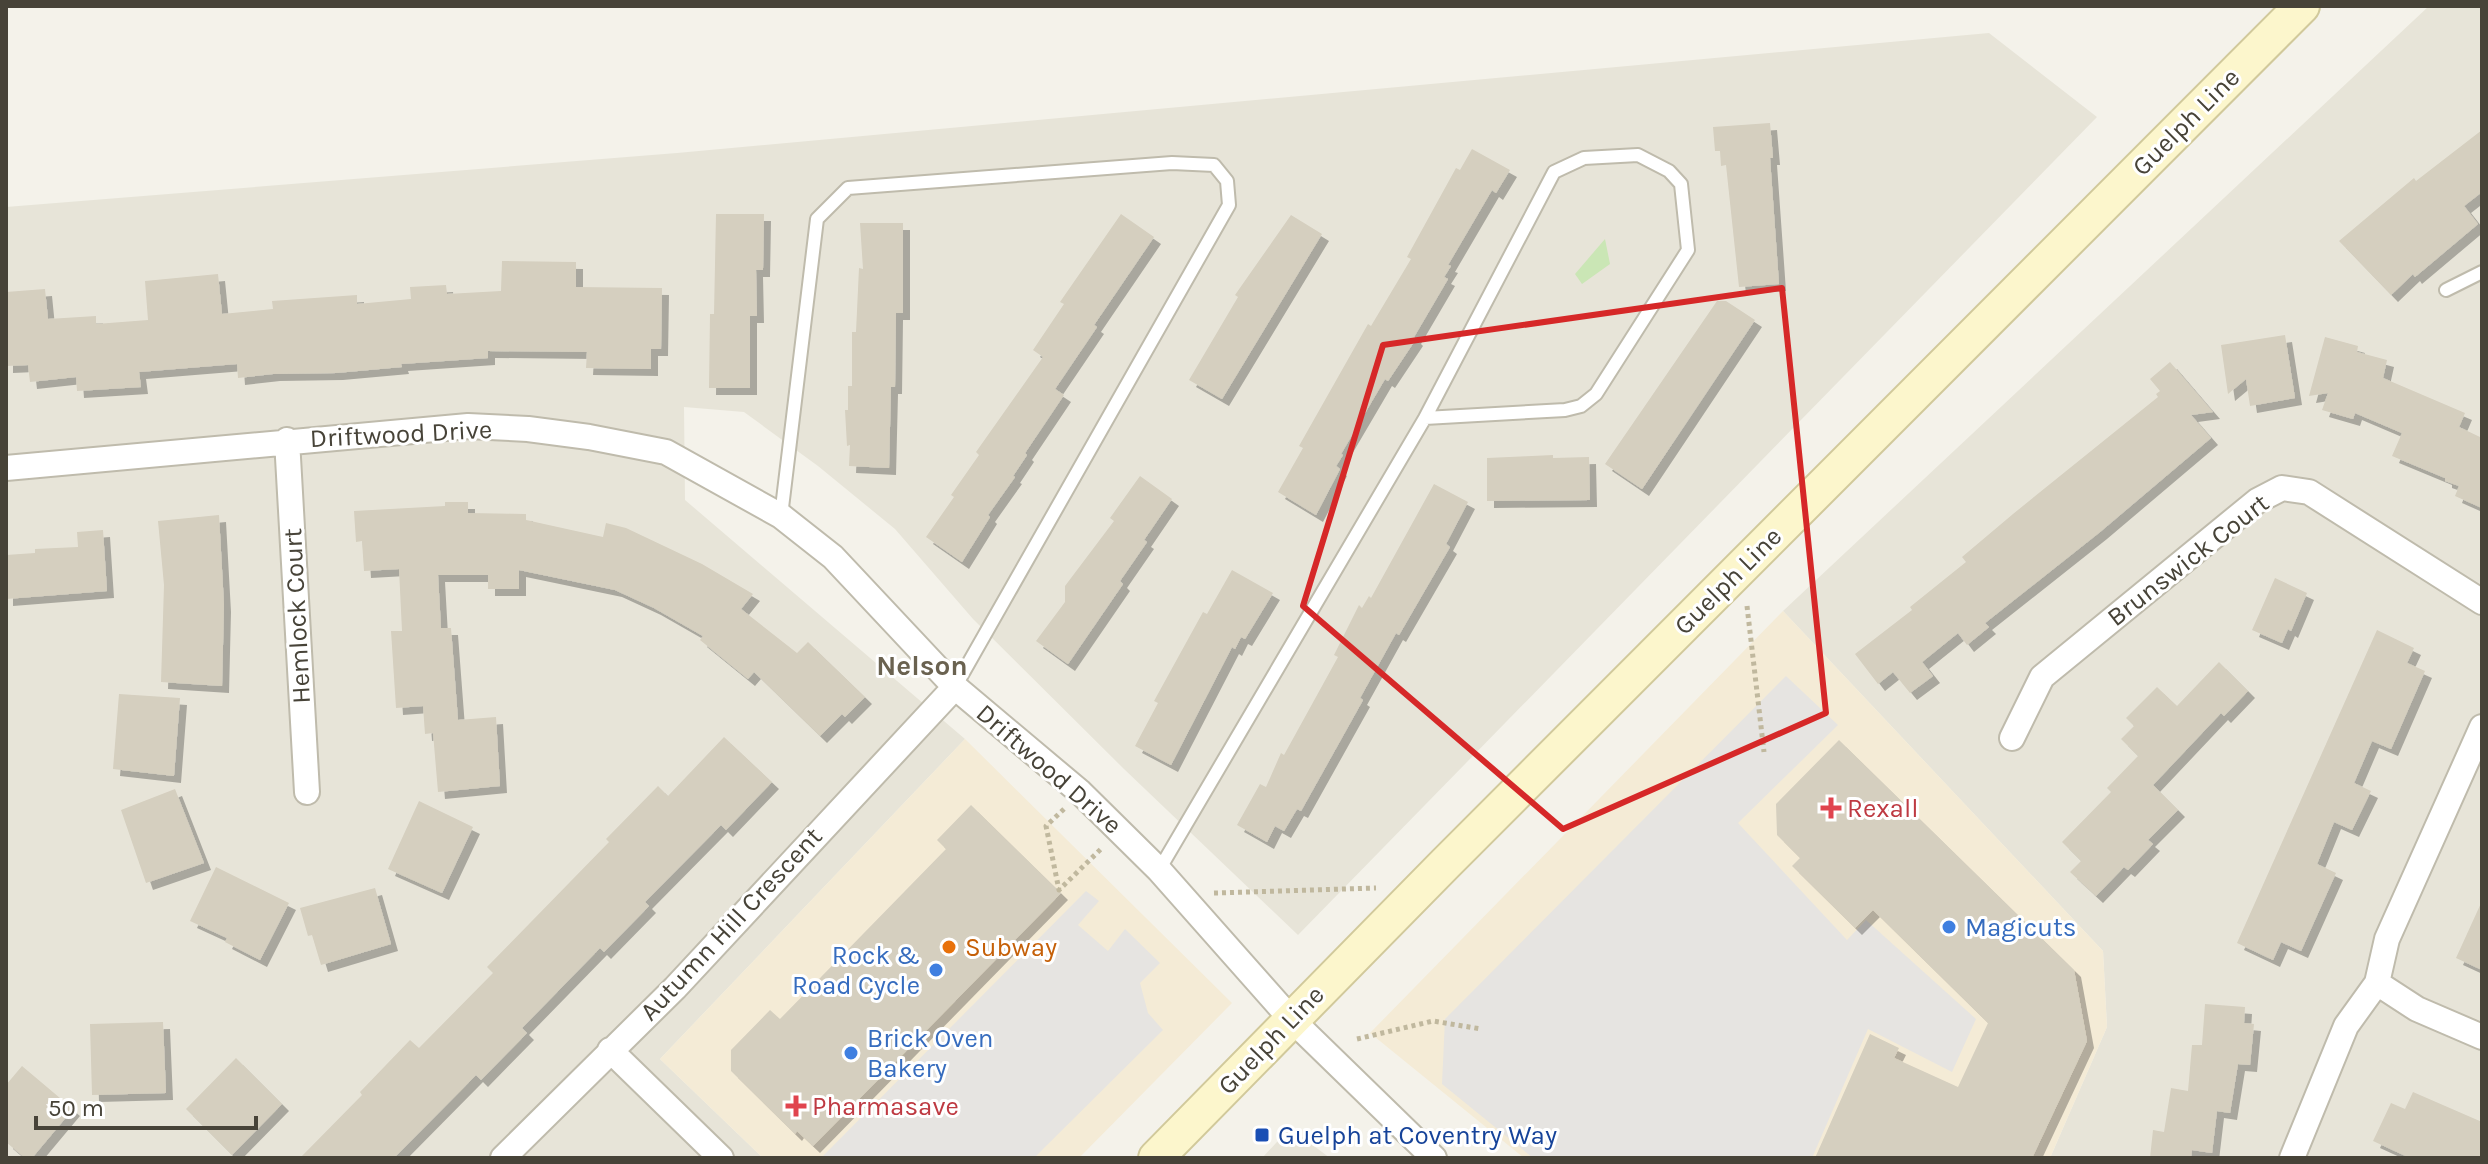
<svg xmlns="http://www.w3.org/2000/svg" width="2488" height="1164" viewBox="0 0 2488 1164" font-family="Karla,sans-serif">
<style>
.residential{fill:#e7e4d8}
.commercial{fill:#f4ebd6}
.green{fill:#cae6b5}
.parking{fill:#e6e4e1}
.building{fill:#d5cfbf;filter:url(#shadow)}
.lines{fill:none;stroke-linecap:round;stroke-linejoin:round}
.lane-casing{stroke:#bfbbac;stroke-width:16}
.street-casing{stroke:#bfbbac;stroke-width:28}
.secondary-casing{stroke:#d1c99b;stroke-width:38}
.path{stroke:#c0b89e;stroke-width:5;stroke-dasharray:4 4;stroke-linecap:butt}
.lane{stroke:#fff;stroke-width:12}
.street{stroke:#fff;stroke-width:24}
.secondary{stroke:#fcf6cc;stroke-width:34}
.marked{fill:none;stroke:#d62828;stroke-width:6;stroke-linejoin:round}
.health-dot{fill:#e0444e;stroke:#fff;stroke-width:3}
.shop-dot{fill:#3f7fe0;stroke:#fff;stroke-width:3}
.food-dot{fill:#e8710a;stroke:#fff;stroke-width:3}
.transit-dot{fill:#1a4fb4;stroke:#fff;stroke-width:3}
.labels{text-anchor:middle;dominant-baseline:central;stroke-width:6;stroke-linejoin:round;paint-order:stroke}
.street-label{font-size:26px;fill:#474338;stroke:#fff}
.health-label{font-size:26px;fill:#be3a42;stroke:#fff;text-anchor:start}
.shop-label{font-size:26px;fill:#366cbe;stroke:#fff;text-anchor:start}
.food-label{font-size:26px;fill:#c56008;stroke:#fff;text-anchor:start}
.transit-label{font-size:26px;fill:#164399;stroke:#fff;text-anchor:start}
.neighbourhood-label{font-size:28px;font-weight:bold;fill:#6a6250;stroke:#fff}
</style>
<defs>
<filter id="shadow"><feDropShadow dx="7" dy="7" stdDeviation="0" flood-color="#0004"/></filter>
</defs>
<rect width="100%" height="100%" fill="#f4f2ea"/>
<!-- residential -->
<path class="residential" d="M2429,6H2482V1158H2050L2107,1027L2103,951L1783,611Z
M1989,33L2097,117L1298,935L1124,769L973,619L895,529L818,466L744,412L684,407L685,500L965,739L660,1059L763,1158H6V207L677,153Z
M1290,1128L1330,1158H1262Z"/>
<!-- commercial -->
<path class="commercial" d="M1783,611L2103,951L2107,1027L2050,1158H1524L1370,1033Z
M965,739L1232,1003L1079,1158H763L660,1059Z"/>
<!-- green -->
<path class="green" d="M1605,239L1610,264L1582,284L1575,274Z"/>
<!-- parking -->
<path class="parking" d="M1786,676L1838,725L1738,823L1847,940L1866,920L1976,1019L1952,1072L1868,1029L1812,1158H1533L1442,1084L1445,1019Z
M1086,891L1099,901L1078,925L1108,951L1125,929L1160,963L1140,983L1148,1013L1163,1030L1034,1158H821Z"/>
<!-- building -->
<path class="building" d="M1770,123L1773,158H1770L1779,284L1739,287L1726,165L1721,166L1720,151H1715L1713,127Z
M2482,130V192L2464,206L2478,224L2415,277L2413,274L2391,295L2339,241L2414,178L2416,181Z
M1472,149L1510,170L1496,193L1492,190L1448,265L1451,266L1444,277L1448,279L1414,337L1416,339L1388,381L1385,379L1341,454L1343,455L1336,466L1340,469L1316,515L1278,492L1303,448L1299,446L1368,324L1371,326L1411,259L1407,257L1456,168L1460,170Z
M716,214H764L763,270H756L757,316H750V388H709L710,314H714Z
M1121,214L1154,237L1094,325L1097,327L1055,389L1064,395L1025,453L1027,455L1013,476L1015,477L988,515L990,517L962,562L926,537L954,497L951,495L979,455L976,452L1043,357L1033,350L1064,304L1060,302Z
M1291,215L1322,234L1222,399L1189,380L1238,297L1235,295Z
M860,223H903V313H896L895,387H891L889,468L849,466L850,445L847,446L845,410H848V386H852V332H856L859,268L863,269Z
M502,261L576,262V287L662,288L661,349H651V369L586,368L587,352L488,351V358L401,364L402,367L336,373L273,374L238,378L237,364L139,372L141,387L77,391L76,377L30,382L28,365L6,366V292L45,289L48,319L96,316V324L148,320L145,281L218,274L222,314L273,309L272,301L357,295V304L411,299L410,287L446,285L447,294L501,291Z
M1717,301H1726L1755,320L1642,489L1605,464Z
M2285,335L2295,398L2250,406L2246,379L2228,394L2221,345Z
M2325,337L2358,346L2357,352L2387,360L2383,378L2465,413L2459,427L2480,437L2482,434V508L2455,496L2459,486L2445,481V478L2392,456L2402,433L2355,413L2353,419L2322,410L2328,393L2309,396Z
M2170,362L2213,412L2191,415L2211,438L2100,532L1985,623L1989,627L1967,645L1958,633L1922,662L1933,676L1910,693L1893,672L1878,684L1855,654L1912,610L1910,607L1966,562L1962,557L2013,514L2158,397L2156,394L2160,391L2150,379Z
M1553,455V458L1589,457L1590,500L1487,501V458Z
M1140,476L1172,499L1144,540L1147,542L1120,581L1123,584L1068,664L1036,641L1065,602V586L1114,521L1110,518Z
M1434,484L1468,502L1446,544L1450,547L1399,635L1396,633L1360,698L1363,700L1301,811L1297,809L1284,831L1275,826L1267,842L1237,825L1260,784L1266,787L1281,753L1284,755L1338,657L1334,655L1359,605L1362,608L1369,596L1371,598Z
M445,502H468V513L526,514V520L603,537L606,523L626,528L702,564L753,594L741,609L797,653L808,642L865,697L845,717L842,714L820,736L754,672L748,679L700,640L703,636L654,608L615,590L519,570V589H488V575H438L441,628H451L458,720L496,717L500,786L438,792L433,733L425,734L423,706L396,708L391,631H402L399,569L364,571L362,541L356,542L354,511L445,506Z
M219,515L224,605L222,686L161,682L164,585L158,521Z
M103,530L107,591L6,599V555L35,553V549L78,547L77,532Z
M1232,570L1273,593L1245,639L1241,637L1235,649L1232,647L1171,765L1135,746L1158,703L1154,701L1203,612L1207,614Z
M2275,578L2307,593L2291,631L2288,629L2282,643L2252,630Z
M2377,630L2414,648L2407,663L2425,671L2391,749L2372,741L2354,783L2371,791L2352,830L2334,822L2317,864L2336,873L2301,951L2281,942L2273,960L2237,943Z
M2219,662L2248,691L2224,716L2221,713L2153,785L2178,810L2148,840L2153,844L2128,870L2124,867L2096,896L2070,872L2081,861L2062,842L2111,792L2107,788L2138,756L2121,739L2134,726L2126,718L2157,687L2177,706Z
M119,694L180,698L174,776L113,769Z
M724,737L772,782L726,830L721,825L645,902L649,906L604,952L600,948L522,1028L527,1033L481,1080L476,1075L394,1158H300L362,1095L360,1092L410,1040L419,1048L493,973L487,967L609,842L606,839L658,786L668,796Z
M1839,740L2074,970L2087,1041L2032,1158H1815L1870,1034L1899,1048L1894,1058L1958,1087L1988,1023L1873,910L1855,928L1792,866L1800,858L1777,835L1776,804Z
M175,789L204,863L146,883L121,810Z
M419,801L473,827L442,893L388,869Z
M971,805L1061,893L813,1146L797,1131L795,1134L731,1071V1050L770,1010L780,1019L946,849L937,840Z
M216,867L289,903L260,960L225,942L227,938L190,921Z
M375,888L391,944L321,965L312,935L308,936L300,908Z
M2482,901V970L2456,958Z
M2205,1004L2245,1007L2244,1023L2254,1024L2250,1065L2238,1064L2230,1113L2217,1111L2212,1153L2192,1150L2191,1158H2150L2153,1130L2164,1132L2171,1088L2188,1091L2192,1045H2202Z
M163,1022L166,1093L92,1095L90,1024Z
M236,1058L282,1104L232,1155L186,1109Z
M22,1066L73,1109L32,1158H25L6,1142V1085Z
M2413,1092L2482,1122V1158H2410L2373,1141L2391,1103L2405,1109Z"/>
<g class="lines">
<!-- lane casing -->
<g class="lane-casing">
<path id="lane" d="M2446,290L2482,272
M781,516L817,219L848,188L1172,163L1214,165L1227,181L1229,205L955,687
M1159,870L1425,418L1554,172L1584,158L1638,155L1669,171L1681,184L1688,250L1596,394L1581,406L1565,410L1425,418"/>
</g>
<!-- street casing -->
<g class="street-casing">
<path id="street" d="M287,440L307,792
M6,468L468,426L528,429L589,437L666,452L781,516L833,557L955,687L1080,792L1159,870L1291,1019L1434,1158
M2482,727L2387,939L2377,983L2417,1009L2482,1037
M2012,738L2042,677L2257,501L2282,488L2309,492L2482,602
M610,1050L721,1158
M503,1158L675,988L955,687
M2292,1158L2346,1026L2377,983"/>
</g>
<!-- secondary casing -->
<g class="secondary-casing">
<path id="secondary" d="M1156,1158L1445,864L2302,6"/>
</g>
<!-- path -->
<path class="path" d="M1747,606L1764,752
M1064,809L1046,826L1059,890L1102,848
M1214,893L1376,888
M1357,1039L1433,1021L1481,1029"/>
<!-- lane -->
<use href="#lane" class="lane"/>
<!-- street -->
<use href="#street" class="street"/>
<!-- secondary -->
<use href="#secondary" class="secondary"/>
</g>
<!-- marked area -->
<path class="marked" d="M1782,288L1826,713L1563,829L1303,606L1383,345Z"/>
<!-- markers -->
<g class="health-dot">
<path d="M1827 796h8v8h8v8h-8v8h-8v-8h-8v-8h8z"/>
<path d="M792 1094h8v8h8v8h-8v8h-8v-8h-8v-8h8z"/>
</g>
<g class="shop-dot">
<circle cx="1949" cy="927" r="8"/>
<circle cx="936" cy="970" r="8"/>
<circle cx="851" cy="1053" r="8"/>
</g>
<circle class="food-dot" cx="949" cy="947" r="8"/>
<rect class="transit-dot" x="1254" y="1127" width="16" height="16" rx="4"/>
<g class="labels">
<!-- street labels -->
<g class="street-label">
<text transform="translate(2186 122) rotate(-45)">Guelph Line</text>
<text transform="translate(401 434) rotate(-3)">Driftwood Drive</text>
<text transform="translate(2188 560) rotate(-38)">Brunswick Court</text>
<text transform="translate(1728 581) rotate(-45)">Guelph Line</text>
<text transform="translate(297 616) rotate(-93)">Hemlock Court</text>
<text transform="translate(1049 769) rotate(41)">Driftwood Drive</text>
<text transform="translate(731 924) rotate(-47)">Autumn Hill Crescent</text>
<text transform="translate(1271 1040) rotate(-46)">Guelph Line</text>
</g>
<!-- health labels -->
<g class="health-label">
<text x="1847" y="808">Rexall</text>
<text x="812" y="1106">Pharmasave</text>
</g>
<!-- shop labels -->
<g class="shop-label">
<text x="1965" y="927">Magicuts</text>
<text x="920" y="955" text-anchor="end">Rock &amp;<tspan x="920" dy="30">Road Cycle</tspan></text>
<text x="867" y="1038">Brick Oven<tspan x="867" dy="30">Bakery</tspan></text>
</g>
<!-- food labels -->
<g class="food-label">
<text x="965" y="947">Subway</text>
</g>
<!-- transit labels -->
<g class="transit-label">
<text x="1278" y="1135">Guelph at Coventry Way</text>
</g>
<!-- neighbourhood labels -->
<g class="neighbourhood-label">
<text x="922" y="665">Nelson</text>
</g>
</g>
<!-- border -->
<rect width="2488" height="1164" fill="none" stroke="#474338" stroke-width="16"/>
<!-- scale -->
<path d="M36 1116v12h220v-12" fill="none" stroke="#474338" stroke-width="4"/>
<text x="48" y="1116" font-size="24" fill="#474338" stroke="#ffffff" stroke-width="6" paint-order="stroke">50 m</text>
</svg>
